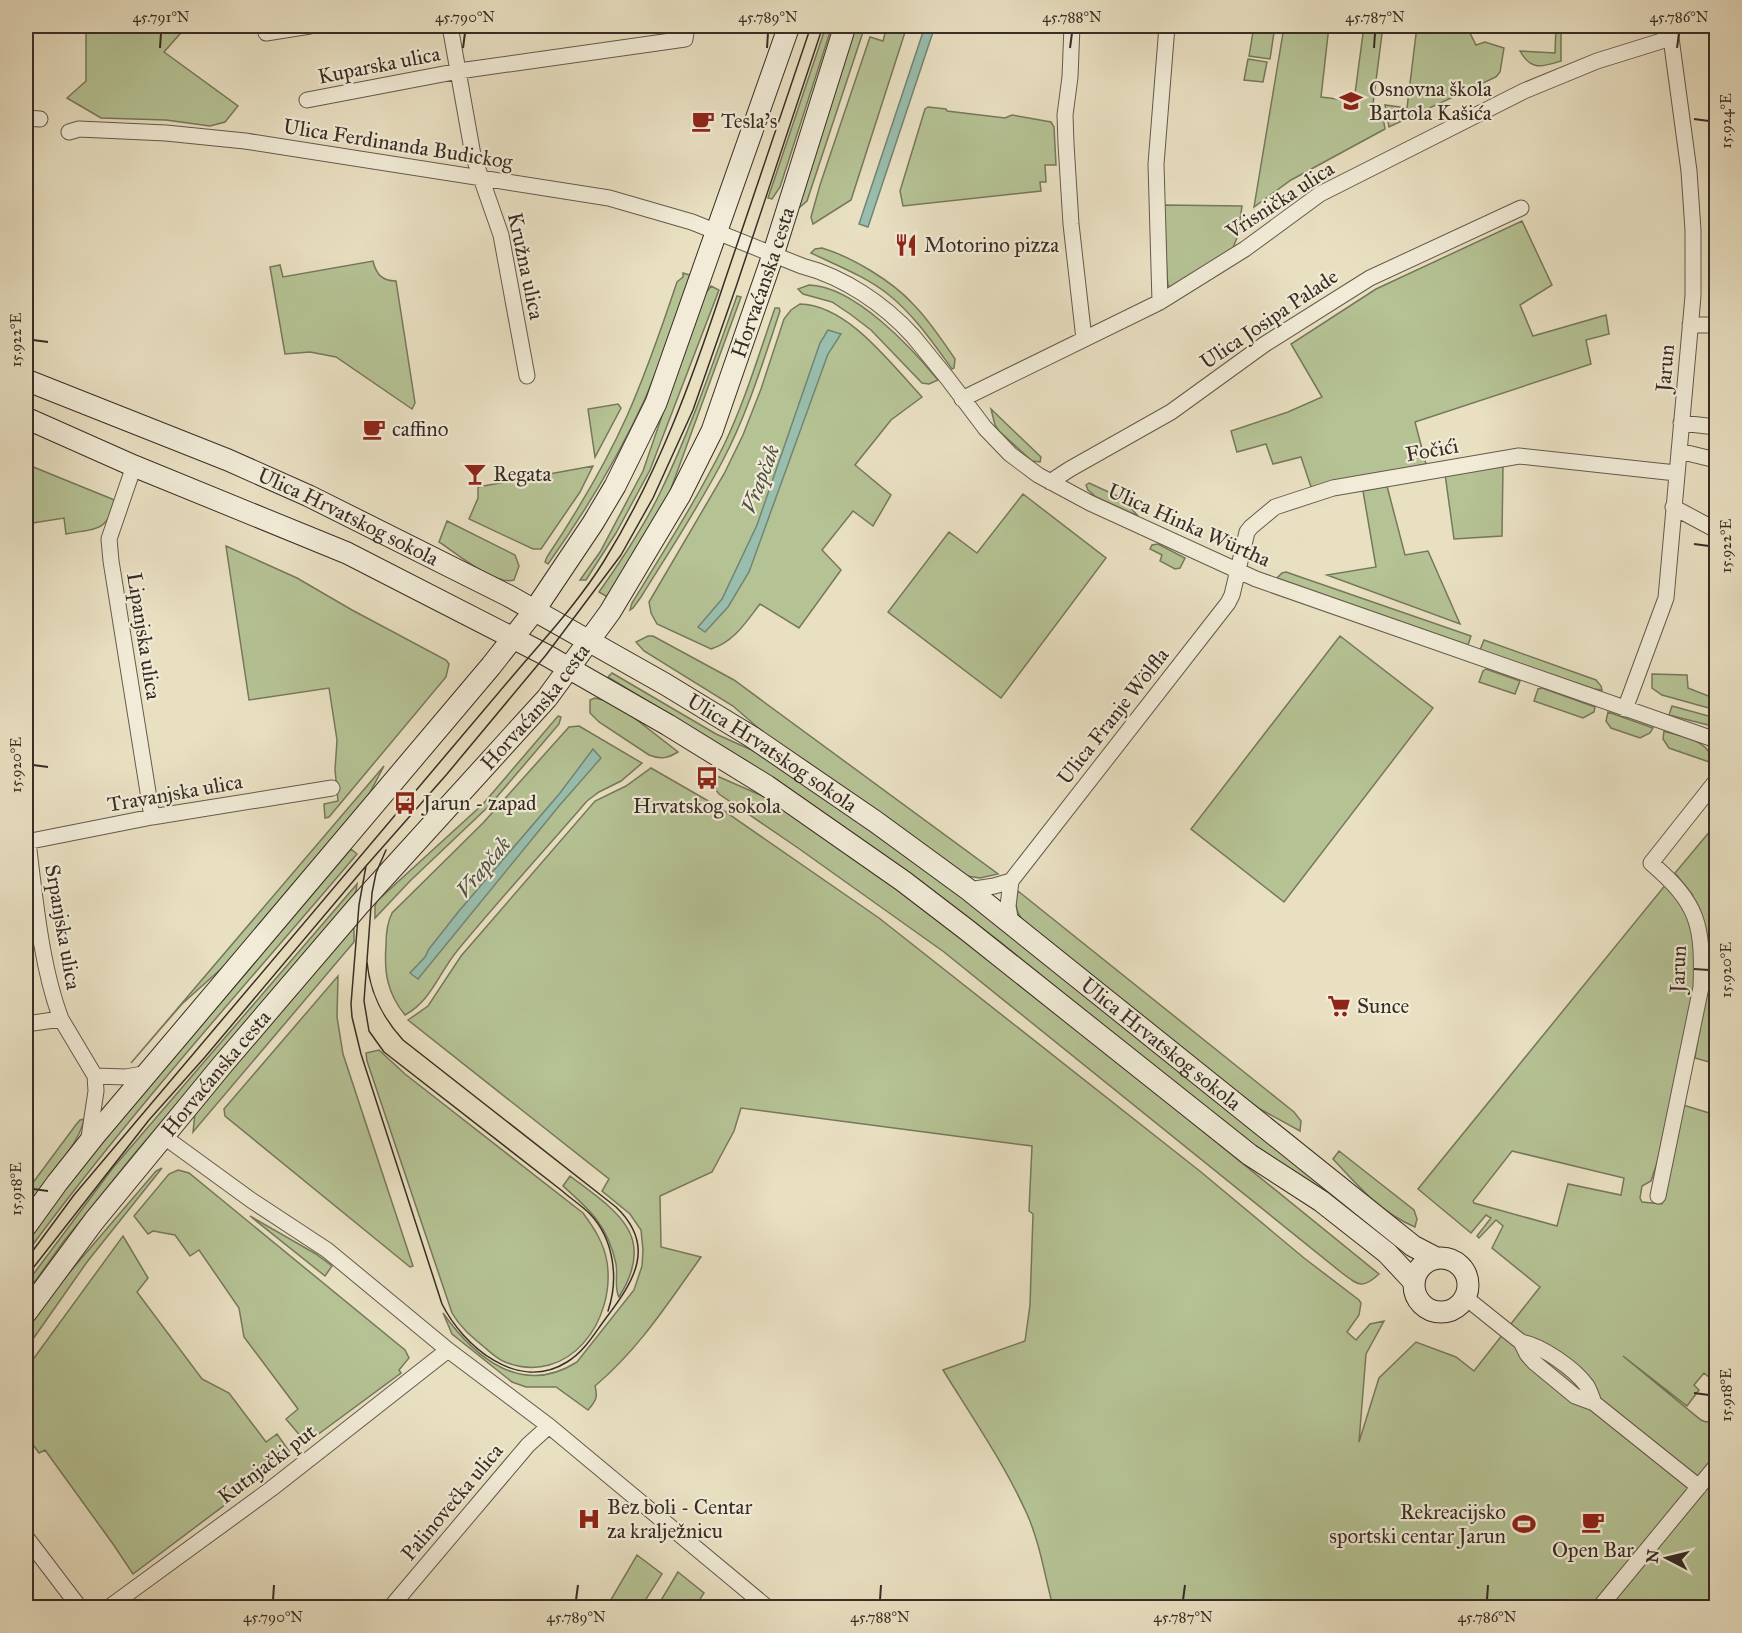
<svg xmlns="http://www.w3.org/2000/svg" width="1742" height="1633" viewBox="0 0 1742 1633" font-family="'IM FELL Great Primer',serif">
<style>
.green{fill:#b5c294;stroke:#76785c;stroke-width:1.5;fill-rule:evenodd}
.water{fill:#99bead;stroke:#728476;stroke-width:1.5}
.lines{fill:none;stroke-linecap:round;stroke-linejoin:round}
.street-casing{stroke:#645a4c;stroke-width:17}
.secondary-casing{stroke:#382d24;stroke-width:23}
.street{stroke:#f1ebd7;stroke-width:15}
.secondary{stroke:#f1ebd7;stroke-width:21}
.tram{stroke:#382d24;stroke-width:1.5}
.ticks{fill:none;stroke:#382d24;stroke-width:2}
.labels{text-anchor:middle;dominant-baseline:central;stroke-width:4.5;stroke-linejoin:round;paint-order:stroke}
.street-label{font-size:21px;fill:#382d24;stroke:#f1ebd7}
.poi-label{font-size:21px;fill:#382d24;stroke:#f1ebd7;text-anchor:start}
.water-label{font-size:22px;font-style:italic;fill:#505146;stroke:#f1ebd7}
.neatline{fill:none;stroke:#382d24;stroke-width:2}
.ticks-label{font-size:15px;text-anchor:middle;fill:#382d24}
</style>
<rect width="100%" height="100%" fill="#e9e0c2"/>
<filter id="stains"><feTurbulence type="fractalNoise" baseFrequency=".00333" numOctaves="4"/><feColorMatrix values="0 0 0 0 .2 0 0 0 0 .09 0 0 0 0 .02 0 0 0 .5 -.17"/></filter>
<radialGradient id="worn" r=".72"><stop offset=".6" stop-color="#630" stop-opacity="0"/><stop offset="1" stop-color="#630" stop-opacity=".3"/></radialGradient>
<!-- green -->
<path class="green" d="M86,26H187L164,52L238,106L225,122L210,126L166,120L101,118L67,98L86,81Z
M826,26H832L780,187L772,199L768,198Z
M861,26H865L807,201L800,207L793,208L854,32Z
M887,26H907L851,200L813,224L811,217L820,185L870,37L883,41Z
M1254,26H1275L1270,59L1249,56Z
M1290,26H1329L1321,97L1354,101L1364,26H1383L1373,104L1381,105L1385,129L1291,180L1254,207L1283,33Z
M1417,26L1445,29L1446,26H1468V29L1476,45L1485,42L1504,48L1500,72L1496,77L1389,127L1385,105L1407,108Z
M1556,26H1561V61C1542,67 1531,71 1520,51L1555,53Z
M1248,59L1267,62L1263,82L1244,80Z
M928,107L946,109L947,111L1005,118L1012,115L1051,122L1054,127L1056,165H1045L1046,182H1040L1041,191L903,206L900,191L925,109Z
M1164,205L1242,206L1238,235L1231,253L1171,288L1168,285L1167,277Z
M1522,221L1552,285L1520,305L1533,336L1606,315L1609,334L1586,340L1591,364L1415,422L1426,464L1311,487L1301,457L1273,464L1266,444L1237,452L1231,431L1288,412L1322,397L1291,344L1376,289Z
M822,248C852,257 892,281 913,304C929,320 942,340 955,359L954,368L952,369C933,343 915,316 889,295C867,277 838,266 811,253L815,249Z
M373,261C376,274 382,281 396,281L415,403L412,409L336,357L310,352L285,354L270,267L280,265L283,277Z
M683,273L690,275C676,318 662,360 644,401C619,455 583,515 548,564L545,562L547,557C577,512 605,465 627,416C646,373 662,327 677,282L683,277Z
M809,285C854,286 911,347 938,380L929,384L922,383L871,330L850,314L832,302L803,294L798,289Z
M711,286L719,290L650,470L616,533L586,580H580L600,552L643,471L703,297Z
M737,296L741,297L665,505L609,598L599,592C621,561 643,528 660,493C691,429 713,363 737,296Z
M800,304C848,305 891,364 922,397L891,420L855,465L891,495L873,526L853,511L822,550L841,570L799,628L760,604C746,622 734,642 711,649L657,624L651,613L649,602L724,474L743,435L761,389L784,319L791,310Z
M775,308H779L780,311C763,362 747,415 722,462C698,508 669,552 641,597L633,608L630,610L632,603C664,551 697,499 724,445C745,401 759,354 775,308Z
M618,404L621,408L595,457L588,409Z
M991,409L1041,457L1040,462L1032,461L999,431L995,425Z
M26,464L112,499L117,502C104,533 97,528 66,534L64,518L26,524Z
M593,466L580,492L541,549H533L469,519L478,498V487Z
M1503,466L1502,536L1454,539L1445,474Z
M1089,483L1122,498L1138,516L1096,497L1088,490L1086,485Z
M1387,486L1405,555L1428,551L1460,624L1327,575L1376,567L1363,491Z
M1023,494L1106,558L1001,698L888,612L949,532L977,553Z
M447,521L515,555L519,566L514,580C495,586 455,552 439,542Z
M1158,544L1185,558L1180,568L1175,569L1160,561L1162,555L1150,549L1152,545Z
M226,546L297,578L352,610L446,660L449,664L446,677L329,817L325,818L324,804L338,801L335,770L337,740L329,688L249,700Z
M1286,572L1471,636L1468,645L1277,578L1282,573Z
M648,636H653L734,680L998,874L980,878L967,876L764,733L733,706L644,651L636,642Z
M1340,636L1433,708L1284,902L1191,829Z
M1484,640L1596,680L1601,686L1602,690L1594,689L1480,650Z
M1486,669L1520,681L1515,694L1479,682L1483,671Z
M612,673L716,734L756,752L787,772L983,911L1399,1246L1396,1250L1269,1159L999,941L919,880L764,772L608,677Z
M1652,674L1687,675L1688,688L1716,699V710L1662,695L1652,688Z
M1542,688L1595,707L1594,712L1583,718L1534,701L1538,689Z
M595,698L615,703L678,752C668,758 661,760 649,755L599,722L590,713V700Z
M1672,706L1716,718V727L1669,715Z
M1608,712L1653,728L1650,733L1640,738L1611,728L1606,721Z
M558,716L561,717L559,724L490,805L410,881L375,918V906L377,901L483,804Z
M579,726L642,763L621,781L599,792L587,801C544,851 499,900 457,951C439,973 431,1001 405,1015C387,993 384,972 386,945C386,933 387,923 392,913L483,823L569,727Z
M1664,731C1681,737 1712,740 1712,763L1669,748L1663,739Z
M384,766L367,798L232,959L182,1004L131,1063Z
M651,768L717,806L879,918L1201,1172L1304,1258L1359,1300L1361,1303L1359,1315L1347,1332L1356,1340L1370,1324L1384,1321L1366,1354L1359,1442L1379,1378L1416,1342L1456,1357L1474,1371L1540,1287L1492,1248L1503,1226L1496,1220L1479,1238L1477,1236L1491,1218L1486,1215L1471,1233L1418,1189L1667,883L1688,916L1696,953L1693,1002L1657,1163L1651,1181L1642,1186L1640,1198L1642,1202L1662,1204L1683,1105L1716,1115V1383L1704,1373L1694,1385L1699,1390L1687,1406L1623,1356L1701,1420L1706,1422L1716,1420V1607H1053C1045,1577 1040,1543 1027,1514C1004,1463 972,1417 943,1370L1025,1341L1030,1305L1033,1214L1029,1211L1032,1146L741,1108L734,1131L712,1172L660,1196L661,1247L701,1257C668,1303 639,1349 595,1386C598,1397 596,1401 588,1410L556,1387H526L512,1382L452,1334L443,1313C475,1358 522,1397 577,1362L634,1290L642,1266L643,1250L641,1230L630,1214L602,1191L609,1179L408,1020L428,1006L461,956L595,801L626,786ZM1512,1151L1624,1178L1621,1195L1568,1184L1557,1226L1474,1203L1473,1201Z
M717,776L774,801L897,888L1093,1042L1379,1274C1363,1289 1359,1286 1342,1273L944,952L798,848L719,794L716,790Z
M1716,824V1064L1695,1058L1706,988L1697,908L1692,894L1675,873Z
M351,849L357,854C245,986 128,1115 26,1254V1239L57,1196Z
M357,884L356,891L352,898L135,1153L64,1241L26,1294V1284L112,1169Z
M1018,891L1294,1112L1301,1121L1300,1131L1260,1109L1235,1090L1023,920C1015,911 1015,902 1018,891Z
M354,926V942L193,1132L195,1113Z
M338,976L337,1017L343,1054L413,1266L410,1267L225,1116L224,1109Z
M379,1050L405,1074L583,1213C594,1228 604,1243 607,1262C616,1320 569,1387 505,1362C497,1359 490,1352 483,1346C471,1336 460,1327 452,1313L367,1061L366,1053Z
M84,1119C80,1144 42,1185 26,1207V1192L75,1126L80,1120Z
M1339,1151L1414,1210L1417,1219L1415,1227C1381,1213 1357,1185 1333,1159Z
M162,1168L87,1262L26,1349V1330L45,1301L156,1171Z
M178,1170L189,1173L405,1350L409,1358L399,1370L401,1373L309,1441L302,1438L286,1419L298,1409L244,1337L239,1308L199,1250L190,1256L175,1235L153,1231L148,1234L134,1216L169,1174Z
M570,1176C616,1211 658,1235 619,1297C614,1289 618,1274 616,1264C608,1226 591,1211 563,1186Z
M250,1216L316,1254L332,1266L325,1276Z
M123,1236L148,1278L137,1292L202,1379L229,1393L266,1442L277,1434L289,1451L290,1456L133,1574L113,1544L45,1450L39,1453L26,1435V1369Z
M637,1555L662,1574L641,1607H616L609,1603Z
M678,1572L704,1593L695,1607H657Z"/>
<!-- water -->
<path class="water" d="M925,26H935L868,227L859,224Z
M828,330L841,334L828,354L749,572L728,607L705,632L698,627L722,599L757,525L820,343Z
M593,749L601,758L559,806L418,979L410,973L425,957L429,949L459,911L560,793Z"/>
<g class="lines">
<!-- street casing -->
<g class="street-casing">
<path id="street" d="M450,26L473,155L501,235L527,376
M1072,26L1070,77L1065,115L1066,144L1071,224L1084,339
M266,33L310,26
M307,100L459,71L685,39L687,26
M26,118L40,119
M69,132L79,129L166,133L245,141L609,198L692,222L802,266C844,277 884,304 913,336L948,379L985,428L1010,454L1038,475L1090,503L1256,579L1716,740
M1160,302L1156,164L1167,26
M1690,325H1716
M962,399L1160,302L1245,249L1320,194L1524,91L1597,61L1671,38
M1681,423L1716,427
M1679,451L1716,460
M134,466L109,539L111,561L152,817
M1050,482L1070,469L1171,412L1265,344L1370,278L1521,208
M1673,507L1716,530
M1625,709L1666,598L1693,296V230L1689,171L1671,38L1672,26
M26,842L152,817L332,788
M969,890L994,886L1011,881
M1011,923L1008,906L1011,881L1228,603L1232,595L1247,532L1251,527L1275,507L1333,488L1519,456L1676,473
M61,1019L95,1076L96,1091L88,1144
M26,1024L61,1019C41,966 35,898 28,842
M95,1076L126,1077L148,1073
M163,1136L251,1200L327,1250L448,1350L549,1426L768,1608
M1658,1196L1701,987C1703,925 1699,904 1651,863L1716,781
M1466,1298L1521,1342L1527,1354L1535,1363L1575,1396L1594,1403L1699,1487
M1521,1342C1541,1345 1575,1369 1587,1386C1590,1391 1592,1397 1594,1403
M26,1537L80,1608
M108,1608L271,1489L448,1350
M390,1608L528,1445L549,1426
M1599,1608L1716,1466"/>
</g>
<!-- secondary casing -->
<g class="secondary-casing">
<g id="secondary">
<path id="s1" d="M26,380L228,460L309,496L509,596L665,684L752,737L876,822L969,890L1413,1246L1436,1258"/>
<path d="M26,418L134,466L347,553L546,655L668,725L767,786L903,881L967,930L1250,1155L1321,1201L1387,1253L1414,1282"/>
<path d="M26,1226L57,1183L95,1135L491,666L534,611L593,523L615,486L656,403L789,26"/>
<circle cx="1441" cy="1285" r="27"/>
<path id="s2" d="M26,1313L94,1221L223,1064L359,905L547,698L610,612L680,495L712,431L773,255L845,26"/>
</g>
</g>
<!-- street -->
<use href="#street" class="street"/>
<!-- secondary -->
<use href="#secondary" class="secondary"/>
<!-- tram -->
<path class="tram" d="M386,850L376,873L372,893L364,1001L369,1031L384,1052L561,1190C570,1198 581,1205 590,1214C614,1239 619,1279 608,1311
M366,866L359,905L351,1004L352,1017L361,1054L442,1304C463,1346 518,1393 567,1362C584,1352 594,1334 606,1318C634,1281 657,1246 616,1207L403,1040C382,1017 370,993 367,962
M26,1260L74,1195L511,678C543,640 578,603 604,561C658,474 692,380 724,283C753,197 782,111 811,26
M26,1277L149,1120L205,1057L366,866L447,774L546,655L621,555L653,498L693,410L736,287L823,26"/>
</g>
<!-- ticks -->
<path class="ticks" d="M160,48L161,33M463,48L465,33M767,48L768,33M1070,48L1072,33M1374,48L1375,33M1677,48L1679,33M1694,119L1709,121M33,340L48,342M1694,544L1709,546M33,765L48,767M1694,969L1709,970M33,1189L48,1191M1694,1393L1709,1395M273,1600L274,1585M576,1600L578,1585M880,1600L881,1585M1183,1600L1185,1585M1487,1600L1488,1585"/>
<!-- icons -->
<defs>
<g id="school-bare" transform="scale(1.8)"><path d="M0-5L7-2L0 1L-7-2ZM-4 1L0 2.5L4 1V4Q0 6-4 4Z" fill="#8f2418" stroke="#f1ebd7" stroke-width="2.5" paint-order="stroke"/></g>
<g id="cafe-bare" transform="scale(1.8)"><path d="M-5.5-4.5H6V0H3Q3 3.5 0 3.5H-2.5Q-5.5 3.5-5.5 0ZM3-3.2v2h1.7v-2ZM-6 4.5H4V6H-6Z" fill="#8f2418" stroke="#f1ebd7" stroke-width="2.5" paint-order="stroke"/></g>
<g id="restaurant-bare" transform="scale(1.8)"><path d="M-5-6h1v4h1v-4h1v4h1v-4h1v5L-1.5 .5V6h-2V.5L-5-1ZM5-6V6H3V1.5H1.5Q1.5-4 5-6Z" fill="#8f2418" stroke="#f1ebd7" stroke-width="2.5" paint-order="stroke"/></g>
<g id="bar-bare" transform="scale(1.8)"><path d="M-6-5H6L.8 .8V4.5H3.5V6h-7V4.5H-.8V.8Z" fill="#8f2418" stroke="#f1ebd7" stroke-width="2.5" paint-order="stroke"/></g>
<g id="bus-bare" transform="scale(1.8)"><path d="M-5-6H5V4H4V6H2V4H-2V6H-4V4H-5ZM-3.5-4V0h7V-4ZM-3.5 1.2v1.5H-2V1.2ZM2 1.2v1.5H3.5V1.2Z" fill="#8f2418" stroke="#f1ebd7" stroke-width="2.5" paint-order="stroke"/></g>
<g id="supermarket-bare" transform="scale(1.8)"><path d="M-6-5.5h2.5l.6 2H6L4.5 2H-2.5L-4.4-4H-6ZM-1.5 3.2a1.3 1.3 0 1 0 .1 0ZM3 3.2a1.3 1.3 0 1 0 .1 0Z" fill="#8f2418" stroke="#f1ebd7" stroke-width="2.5" paint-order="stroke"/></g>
<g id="hospital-bare" transform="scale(1.8)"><path d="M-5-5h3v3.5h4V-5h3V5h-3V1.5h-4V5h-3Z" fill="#8f2418" stroke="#f1ebd7" stroke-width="2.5" paint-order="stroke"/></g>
<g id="stadium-bare" transform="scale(1.8)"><path d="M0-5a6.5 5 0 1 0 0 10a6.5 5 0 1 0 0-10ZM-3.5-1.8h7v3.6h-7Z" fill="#8f2418" stroke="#f1ebd7" stroke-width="2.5" paint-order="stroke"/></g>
</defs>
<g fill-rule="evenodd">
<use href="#school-bare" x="1351" y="101"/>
<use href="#cafe-bare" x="703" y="121"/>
<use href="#restaurant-bare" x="906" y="245"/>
<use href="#cafe-bare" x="374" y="429"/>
<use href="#bar-bare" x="475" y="474"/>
<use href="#bus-bare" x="707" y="778"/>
<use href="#bus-bare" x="405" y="803"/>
<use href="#supermarket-bare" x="1339" y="1006"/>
<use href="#hospital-bare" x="589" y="1519"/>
<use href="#cafe-bare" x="1593" y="1522"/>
<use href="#stadium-bare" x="1524" y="1524"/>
</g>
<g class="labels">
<!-- street labels -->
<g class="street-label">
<text transform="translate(379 65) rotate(-11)">Kuparska ulica</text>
<text transform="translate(398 144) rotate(9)">Ulica Ferdinanda Budickog</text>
<text transform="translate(1280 200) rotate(-33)">Vrisnička ulica</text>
<text transform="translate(526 266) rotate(78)">Kružna ulica</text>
<text stroke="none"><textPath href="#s2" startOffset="1278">Horvaćanska cesta</textPath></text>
<text transform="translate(1269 319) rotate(-34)">Ulica Josipa Palade</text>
<text transform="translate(1665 368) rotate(-85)">Jarun</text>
<text transform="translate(1432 450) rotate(-10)">Fočići</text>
<text stroke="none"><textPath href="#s1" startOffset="350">Ulica Hrvatskog sokola</textPath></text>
<text transform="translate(1189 525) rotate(24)">Ulica Hinka Würtha</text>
<text transform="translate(144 636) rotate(81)">Lipanjska ulica</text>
<text stroke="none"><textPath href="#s2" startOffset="792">Horvaćanska cesta</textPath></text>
<text transform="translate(1113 716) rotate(-52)">Ulica Franje Wölfla</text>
<text stroke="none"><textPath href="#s1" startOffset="836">Ulica Hrvatskog sokola</textPath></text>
<text transform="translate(175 793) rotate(-10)">Travanjska ulica</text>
<text transform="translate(63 927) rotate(80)">Srpanjska ulica</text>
<text transform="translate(1678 969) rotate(-88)">Jarun</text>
<text stroke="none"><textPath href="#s1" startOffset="1322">Ulica Hrvatskog sokola</textPath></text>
<text stroke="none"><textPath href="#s2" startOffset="306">Horvaćanska cesta</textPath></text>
<text transform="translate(267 1464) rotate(-37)">Kutnjački put</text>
<text transform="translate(452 1502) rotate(-50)">Palinovečka ulica</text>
</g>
<!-- poi labels -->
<g class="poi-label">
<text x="1369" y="89">Osnovna škola<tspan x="1369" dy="24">Bartola Kašića</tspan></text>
<text x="721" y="121">Tesla's</text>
<text x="924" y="245">Motorino pizza</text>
<text x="392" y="429">caffino</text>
<text x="493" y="474">Regata</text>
<text x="423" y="803">Jarun - zapad</text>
<text x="707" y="806" text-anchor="middle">Hrvatskog sokola</text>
<text x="1357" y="1006">Sunce</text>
<text x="607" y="1507">Bez boli - Centar<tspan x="607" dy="24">za kralježnicu</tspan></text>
<text x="1506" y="1512" text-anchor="end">Rekreacijsko<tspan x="1506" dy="24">sportski centar Jarun</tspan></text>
<text x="1593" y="1550" text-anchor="middle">Open Bar</text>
</g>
<!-- water labels -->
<g class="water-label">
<text transform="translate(760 479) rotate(-69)">Vrapčak</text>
<text transform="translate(483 867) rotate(-50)">Vrapčak</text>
</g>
</g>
<!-- margin -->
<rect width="1742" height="1633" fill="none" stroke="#e9e0c2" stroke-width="66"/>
<!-- north arrow -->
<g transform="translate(1667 1558) rotate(277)" stroke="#f1ebd7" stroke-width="4.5" paint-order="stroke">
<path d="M0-4.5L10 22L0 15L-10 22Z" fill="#382d24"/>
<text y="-9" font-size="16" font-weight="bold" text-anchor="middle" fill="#382d24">N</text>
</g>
<rect x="33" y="33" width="1676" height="1567" class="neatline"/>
<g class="ticks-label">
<text x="161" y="22">45.791°N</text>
<text x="465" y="22">45.790°N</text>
<text x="768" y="22">45.789°N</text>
<text x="1072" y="22">45.788°N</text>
<text x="1375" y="22">45.787°N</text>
<text x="1679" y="22">45.786°N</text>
<text transform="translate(1726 121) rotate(-90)" y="5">15.924°E</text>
<text transform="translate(16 340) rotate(-90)" y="5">15.922°E</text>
<text transform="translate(1726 546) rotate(-90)" y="5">15.922°E</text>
<text transform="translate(16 765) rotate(-90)" y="5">15.920°E</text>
<text transform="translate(1726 970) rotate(-90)" y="5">15.920°E</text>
<text transform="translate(16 1189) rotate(-90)" y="5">15.918°E</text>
<text transform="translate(1726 1395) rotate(-90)" y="5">15.918°E</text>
<text x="273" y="1622">45.790°N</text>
<text x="576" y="1622">45.789°N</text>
<text x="880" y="1622">45.788°N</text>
<text x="1183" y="1622">45.787°N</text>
<text x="1487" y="1622">45.786°N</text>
</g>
<rect width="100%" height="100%" filter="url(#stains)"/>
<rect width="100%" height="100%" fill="url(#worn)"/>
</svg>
